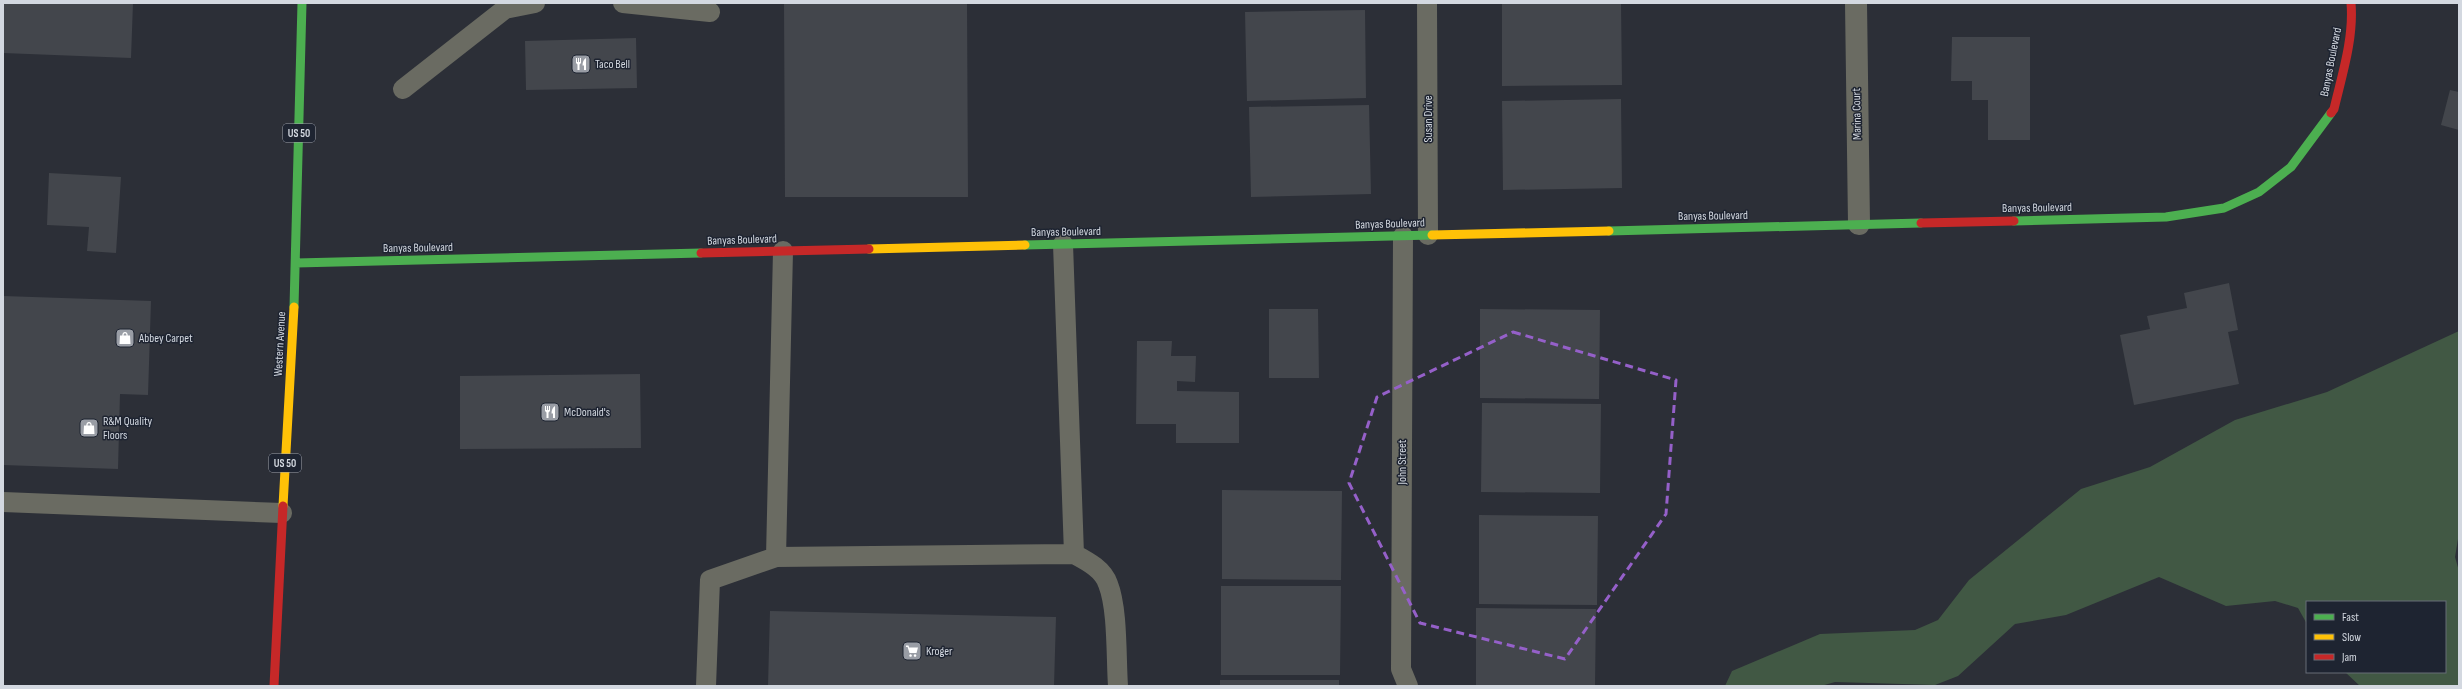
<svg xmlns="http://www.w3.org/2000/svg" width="2462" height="689" viewBox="0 0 2462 689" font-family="'Sofia Sans Condensed',sans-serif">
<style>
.forest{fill:#415844}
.building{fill:#43464c}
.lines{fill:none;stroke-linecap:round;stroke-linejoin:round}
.lane{stroke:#6a6b62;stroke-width:20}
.street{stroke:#6a6b62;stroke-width:22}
.fast{stroke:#4caf50;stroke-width:9}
.slow{stroke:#ffc107;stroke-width:9}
.jam{stroke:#c62828;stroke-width:9}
.marked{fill:none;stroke:#9560c9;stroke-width:3;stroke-dasharray:8 5;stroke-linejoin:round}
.labels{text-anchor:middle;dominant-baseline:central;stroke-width:3;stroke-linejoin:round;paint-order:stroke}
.shield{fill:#1e2431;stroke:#9da2ac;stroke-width:1}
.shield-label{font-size:11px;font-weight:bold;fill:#d3d8e0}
.street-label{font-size:12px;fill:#d3d8e0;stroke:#1e2431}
.poi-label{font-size:12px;fill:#d3d8e0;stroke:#1e2431;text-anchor:start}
</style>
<rect width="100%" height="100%" fill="#2c2f37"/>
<!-- forest -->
<path class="forest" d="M2459,331V533L2455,557L2459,571V686H2360L2345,672H2445V602H2307V624L2298,608L2275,601L2226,606L2159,577L2066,615L2015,624L1958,676L1935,685L1835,682L1821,686H1725L1732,671L1820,634L1915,630L1938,620L1969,580L2081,489L2150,467L2235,420L2327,392Z"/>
<!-- building -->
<path class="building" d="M3,3H133L131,58L3,53Z
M784,3H967L968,197H785Z
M1502,3H1621L1622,85L1502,86Z
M1365,10L1366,98L1247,101L1245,12Z
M1952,37H2030V140H1988V100H1972V81H1951Z
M636,38L637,88L526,90L525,41Z
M2450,90L2459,92V130L2441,125Z
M1621,99L1622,188L1503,190L1502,101Z
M1369,105L1371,194L1251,197L1249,107Z
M49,173L121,177L116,253L87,251L89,227L47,225Z
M2229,283L2238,330L2228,332L2239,384L2134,405L2120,335L2150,329L2147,316L2187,308L2184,293Z
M3,296L151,301L148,395L120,394L118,469L3,465Z
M1269,309H1318L1319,378H1269Z
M1480,309L1600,310L1599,399L1480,398Z
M1137,341H1172L1171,356H1196L1195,382L1177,381V391L1239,392V443H1176V424H1136Z
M640,374L641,448L460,449V376Z
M1482,403L1601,404L1600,493L1481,492Z
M1222,490L1342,491L1341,580L1222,579Z
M1479,515L1598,516L1597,605L1479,604Z
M1221,586H1341L1340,675H1221Z
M1476,608L1596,609L1595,686H1476Z
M770,611L1056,617L1054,686H768Z
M1220,680H1339V686H1220Z"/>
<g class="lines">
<!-- lane -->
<path class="lane" d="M623,3L710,12
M1427,3L1428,235
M403,89L505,9L535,3
M1403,236L1401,669L1408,686
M3,502L282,513
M1074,554C1087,561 1103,569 1108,584C1118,609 1116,658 1118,686
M776,557L783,251
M706,686L710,580L776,557L1074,554L1063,244"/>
<!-- street -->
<path class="street" d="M1856,3L1859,224"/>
<!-- fast -->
<path class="fast" d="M2014,221L2166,217L2224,208L2259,192L2291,167L2331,113
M1609,231L1921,223
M1025,245L1432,235
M296,263L701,253
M294,307L302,3"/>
<!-- slow -->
<path class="slow" d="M1432,235L1609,231
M869,249L1025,245
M283,506L294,307"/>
<!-- jam -->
<path class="jam" d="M2331,113L2334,109C2342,75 2354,38 2351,3
M1921,223L2014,221
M701,253L869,249
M274,686L283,506"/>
</g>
<!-- marked area -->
<path class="marked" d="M1513,332L1676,380L1666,514L1565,659L1420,623L1349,483L1377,397Z"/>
<!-- icons -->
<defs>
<g id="restaurant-square" transform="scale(1)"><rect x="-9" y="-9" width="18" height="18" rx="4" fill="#999da5" stroke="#1e2431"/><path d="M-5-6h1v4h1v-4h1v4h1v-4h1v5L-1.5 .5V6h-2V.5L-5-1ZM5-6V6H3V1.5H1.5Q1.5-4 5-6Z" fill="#fff"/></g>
<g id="shop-square" transform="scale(1)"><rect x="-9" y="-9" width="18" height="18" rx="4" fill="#999da5" stroke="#1e2431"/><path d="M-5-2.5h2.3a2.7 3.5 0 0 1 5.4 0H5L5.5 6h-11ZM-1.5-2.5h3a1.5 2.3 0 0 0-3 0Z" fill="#fff"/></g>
<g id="supermarket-square" transform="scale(1)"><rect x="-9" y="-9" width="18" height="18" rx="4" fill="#999da5" stroke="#1e2431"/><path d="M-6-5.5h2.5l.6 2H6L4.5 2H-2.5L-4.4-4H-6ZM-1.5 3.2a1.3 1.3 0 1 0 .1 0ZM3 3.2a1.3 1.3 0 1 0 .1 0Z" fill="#fff"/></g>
</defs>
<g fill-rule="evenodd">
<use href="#restaurant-square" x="581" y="64"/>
<use href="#shop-square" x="125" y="338"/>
<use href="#restaurant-square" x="550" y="412"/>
<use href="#shop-square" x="89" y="428"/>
<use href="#supermarket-square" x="912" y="651"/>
</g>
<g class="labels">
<!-- shield labels -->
<g class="shield">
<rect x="283" y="124" width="32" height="18" rx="3"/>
<rect x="269" y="454" width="32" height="18" rx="3"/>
</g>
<g class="shield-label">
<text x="299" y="133">US 50</text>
<text x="285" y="463">US 50</text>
</g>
<!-- street labels -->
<g class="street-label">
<text transform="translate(2331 62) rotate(-79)">Banyas Boulevard</text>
<text transform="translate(1857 114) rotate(-91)">Marina Court</text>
<text transform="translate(1428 119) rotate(-90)">Susan Drive</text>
<text transform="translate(2037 208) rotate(-1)">Banyas Boulevard</text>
<text transform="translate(1713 216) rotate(-1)">Banyas Boulevard</text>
<text transform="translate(1390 224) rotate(-2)">Banyas Boulevard</text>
<text transform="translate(1066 232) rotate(-1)">Banyas Boulevard</text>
<text transform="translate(742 240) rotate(-2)">Banyas Boulevard</text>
<text transform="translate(418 248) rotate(-1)">Banyas Boulevard</text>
<text transform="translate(280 344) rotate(-87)">Western Avenue</text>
<text transform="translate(1402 462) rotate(-90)">John Street</text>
</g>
<!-- poi labels -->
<g class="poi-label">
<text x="595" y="64">Taco Bell</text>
<text x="139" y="338">Abbey Carpet</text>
<text x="564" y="412">McDonald's</text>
<text x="103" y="421">R&amp;M Quality<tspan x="103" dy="14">Floors</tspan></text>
<text x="926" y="651">Kroger</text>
</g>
</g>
<!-- border -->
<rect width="2462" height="689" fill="none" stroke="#d3d8e0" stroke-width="8"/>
<!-- legend -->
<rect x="2306" y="601" width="140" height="72" fill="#1e2431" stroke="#666c77"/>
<rect x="2314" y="614" width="20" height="6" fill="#4caf50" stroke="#666c77"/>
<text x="2342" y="621" font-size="12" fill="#d3d8e0">Fast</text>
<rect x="2314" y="634" width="20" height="6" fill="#ffc107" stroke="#666c77"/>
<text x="2342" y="641" font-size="12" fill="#d3d8e0">Slow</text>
<rect x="2314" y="654" width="20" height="6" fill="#c62828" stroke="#666c77"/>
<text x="2342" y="661" font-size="12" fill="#d3d8e0">Jam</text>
</svg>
